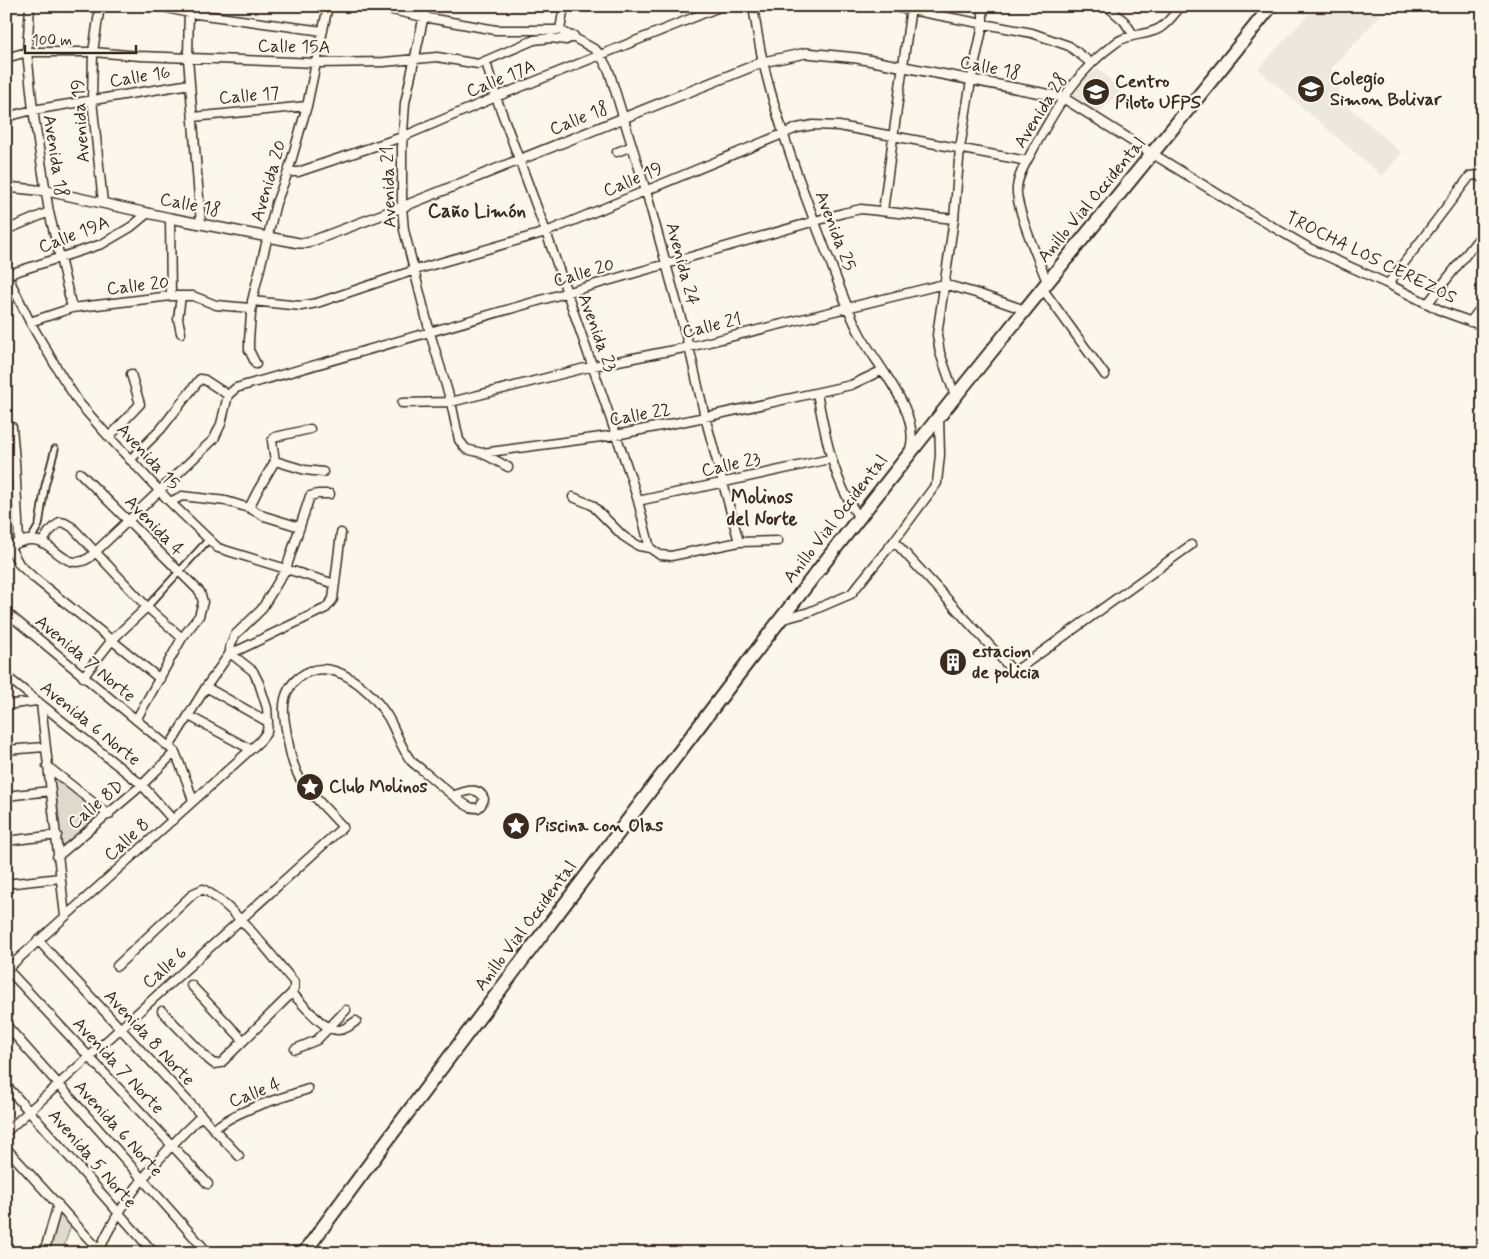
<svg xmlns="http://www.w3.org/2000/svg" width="1489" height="1259" viewBox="0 0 1489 1259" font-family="Mynerve,sans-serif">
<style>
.built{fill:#ede8dd}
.green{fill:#dfd9ce;stroke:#8d8276}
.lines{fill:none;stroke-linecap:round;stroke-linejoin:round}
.pedestrian-casing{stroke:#3b2a1e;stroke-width:9}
.minor-casing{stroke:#3b2a1e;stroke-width:11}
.tertiary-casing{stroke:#3b2a1e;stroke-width:12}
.trunk-casing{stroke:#3b2a1e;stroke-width:16}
.pedestrian{stroke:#fbf7ec;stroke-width:5.5}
.minor{stroke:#fbf7ec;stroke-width:8}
.tertiary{stroke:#fbf7ec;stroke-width:9}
.trunk{stroke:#fbf7ec;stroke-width:12}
.labels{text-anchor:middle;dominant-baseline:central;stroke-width:4.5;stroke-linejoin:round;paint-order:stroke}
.street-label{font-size:18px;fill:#3b2a1e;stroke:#fbf7ec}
.poi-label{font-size:18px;font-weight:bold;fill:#3b2a1e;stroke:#fbf7ec;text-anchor:start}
.neighbourhood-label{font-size:19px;font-weight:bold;fill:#3b2a1e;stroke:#fbf7ec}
</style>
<rect width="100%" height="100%" fill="#fbf7ec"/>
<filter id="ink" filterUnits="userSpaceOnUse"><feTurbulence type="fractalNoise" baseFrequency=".02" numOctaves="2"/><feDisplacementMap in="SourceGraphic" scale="10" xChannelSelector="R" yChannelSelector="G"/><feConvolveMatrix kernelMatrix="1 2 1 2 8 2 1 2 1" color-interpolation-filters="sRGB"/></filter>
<g filter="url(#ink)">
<!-- built -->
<path class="built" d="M1316,6H1369L1380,16L1331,69L1347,82L1335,95L1402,153L1382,176L1258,69Z
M1098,68L1121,91L1097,115L1071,93Z"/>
<!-- green -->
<path class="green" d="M50,772L104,815L61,849Z
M58,1213L71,1225L62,1253H48Z"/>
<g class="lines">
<!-- pedestrian casing -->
<g class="pedestrian-casing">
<path id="pedestrian" d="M31,539L39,525L45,486L55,449
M147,607L209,539"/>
</g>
<!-- minor casing -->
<g class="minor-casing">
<path id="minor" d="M30,6L27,52L33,110L49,212L72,308
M100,6L93,52L92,100L103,203
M158,6L189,13L323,31
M189,6L188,58L201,224
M374,6L423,17L496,30H560L596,50L601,56L609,71L646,191L689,347L705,417L739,542
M426,6L405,103L402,148V207L404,230L430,333L451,402L459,440L466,449L482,453L616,435L705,417L851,385L883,370
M753,6C756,25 759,44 763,62C778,125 801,186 824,246C836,275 845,306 860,334C876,365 921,412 910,449
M889,6L1032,33L1069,46L1091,63
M1107,6L1124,21L1133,34
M560,30L564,6
M6,58L27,52H93L140,56L317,63L384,62L437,57L478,64L534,40L551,38L566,40L574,36
M486,62L496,97L546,232L630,475L638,501L650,548L660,555L671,556L739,542L778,541
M6,117L33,110L190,84
M193,117L307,106
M617,152L632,146
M1153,154L1239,207L1311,249L1388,284L1444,312L1483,326
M288,172H298L402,137L496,97L722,6
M883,211L911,7
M170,218L171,296
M6,230L49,212
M6,273L30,322L61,375L79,403L109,437L170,502L218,548L335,584
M6,275L102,244L131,227L148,213
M1047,282C1039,261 1015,207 1017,188C1018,173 1029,158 1035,146C1058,105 1078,69 1117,42C1130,33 1147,36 1160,28C1168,23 1175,13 1181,6
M1388,284L1470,176L1477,175L1483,179
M1042,288L1105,375
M252,301L301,306L317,303L415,270L546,232L797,128L813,125L839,126L1027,161
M1428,303L1483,233
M30,322L72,308L171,296H193L216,305L250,308
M1470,322L1483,305
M181,333L178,319L181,296
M256,364L249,350V340L252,301L276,203L288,172L307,106L328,6
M817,393C826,439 832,477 859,518
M228,395L236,388L246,385L843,213L861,209L954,219
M955,396L940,353L937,335L954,219L960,148L971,81L983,25V6
M402,403L451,402L593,366L689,347L944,284L979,294L1025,310
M12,427L15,461L19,542
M109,437L140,404L131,374
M482,453L508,467
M130,460L161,429L200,379L205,380L228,395
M275,461L305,470L323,472
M80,473L200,592L203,602L199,616L182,638L136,720
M573,497L592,505L623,536L632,542L639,546L650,548
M638,501L830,459
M170,502L182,496L226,501L249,508L264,516L300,527
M249,508L257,492L275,461L272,441L275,437L310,429
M894,541L1014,672L1191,545
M42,543L49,532L60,522L65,523L72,527L147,607L182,638
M9,546L19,564L33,577L160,679
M6,548C14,544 24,539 33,540C54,541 65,573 89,558L214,439L221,424L228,395
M6,612L175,752L187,782L193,801
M780,620L809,612L851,594L894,541L937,483L940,455L939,416
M230,653L241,649L326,608L333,599L341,533
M6,676L142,785L173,820
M83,677L112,640L147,607
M206,687L268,722
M41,704L65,916
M6,705L37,701
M189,716L250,749
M169,747L206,687L230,653V647L235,635L261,610L286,569L310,496L318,494H330
M6,750L45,747
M47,766L109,815
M308,790C291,771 289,746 285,723C282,705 284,690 298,678C331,652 371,690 388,717C396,731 401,748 411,761C414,764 419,767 422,770C435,780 457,801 470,807C472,808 476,808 478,808C481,806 483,802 484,799C479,786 465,791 455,795
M6,796L50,791
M6,841L57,835
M57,857L142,785L175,752
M6,884L60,878
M38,940L239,1156
M117,966L194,893L203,889C236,907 269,953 294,982V988L292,993L221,1063L214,1064L209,1060L162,1011
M7,969L208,1184
M6,970L260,741L267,732L268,722L267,708L259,683L253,671L230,653
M191,985L243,1040
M292,993C302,1003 324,1031 338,1030C345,1030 351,1025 356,1021
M6,1025L208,1253
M295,1049L317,1040L346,1010
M6,1085L154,1253
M214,1129C240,1108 277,1100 308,1089
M6,1132L343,827L312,794
M6,1148L99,1250
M44,1253L58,1204
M98,1253C120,1200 160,1155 201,1116"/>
</g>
<!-- tertiary casing -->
<g class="tertiary-casing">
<path id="tertiary" d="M6,187L47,191L170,218L299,243H307L402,207L763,62L806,53L857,58L1062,97L1153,154"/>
</g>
<!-- trunk casing -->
<g class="trunk-casing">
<path id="trunk" d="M304,1253C398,1124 494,998 589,872C694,732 799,593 907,457C1027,305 1151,157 1271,6"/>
</g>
<!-- pedestrian -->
<use href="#pedestrian" class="pedestrian"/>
<!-- minor -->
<use href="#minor" class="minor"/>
<!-- tertiary -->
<use href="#tertiary" class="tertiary"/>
<!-- trunk -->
<use href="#trunk" class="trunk"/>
</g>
</g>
<!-- icons -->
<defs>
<g id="school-disc" transform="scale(1.4375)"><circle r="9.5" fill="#3b2a1e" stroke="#fbf7ec"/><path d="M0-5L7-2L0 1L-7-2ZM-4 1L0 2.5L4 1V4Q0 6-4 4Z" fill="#fff"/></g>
<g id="university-disc" transform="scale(1.4375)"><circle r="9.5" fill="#3b2a1e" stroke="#fbf7ec"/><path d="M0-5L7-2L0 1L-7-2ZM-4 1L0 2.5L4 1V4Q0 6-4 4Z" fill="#fff"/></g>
<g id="building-disc" transform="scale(1.4375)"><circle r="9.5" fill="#3b2a1e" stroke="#fbf7ec"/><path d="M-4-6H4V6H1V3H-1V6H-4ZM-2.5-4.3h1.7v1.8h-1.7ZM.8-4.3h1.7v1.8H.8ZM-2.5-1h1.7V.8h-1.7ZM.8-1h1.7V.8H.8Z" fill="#fff"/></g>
<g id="sight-disc" transform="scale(1.4375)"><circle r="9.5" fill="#3b2a1e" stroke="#fbf7ec"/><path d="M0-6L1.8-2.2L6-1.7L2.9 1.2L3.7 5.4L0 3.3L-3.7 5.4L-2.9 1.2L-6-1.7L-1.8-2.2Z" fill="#fff"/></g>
</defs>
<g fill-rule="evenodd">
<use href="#school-disc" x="1311" y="89"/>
<use href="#university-disc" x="1096" y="92"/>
<use href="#building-disc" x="953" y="662"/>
<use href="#sight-disc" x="310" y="787"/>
<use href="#sight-disc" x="516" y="826"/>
</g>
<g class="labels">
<!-- street labels -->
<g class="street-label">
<text transform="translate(294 47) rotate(1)">Calle 15A</text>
<text transform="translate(990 68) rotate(11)">Calle 18</text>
<text transform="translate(140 77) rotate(-9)">Calle 16</text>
<text transform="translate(501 79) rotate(-22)">Calle 17A</text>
<text transform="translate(249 96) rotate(-5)">Calle 17</text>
<text transform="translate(1041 111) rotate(-58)">Avenida 28</text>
<text transform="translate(579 119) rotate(-22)">Calle 18</text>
<text transform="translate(81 121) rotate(-94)">Avenida 19</text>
<text transform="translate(55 156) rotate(81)">Avenida 18</text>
<text transform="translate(633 180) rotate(-23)">Calle 19</text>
<text transform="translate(269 181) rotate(-73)">Avenida 20</text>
<text transform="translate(389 187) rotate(-92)">Avenida 21</text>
<text transform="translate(1092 200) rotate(-50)">Anillo Vial Occidental</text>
<text transform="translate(190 205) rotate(11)">Calle 18</text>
<text transform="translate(835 231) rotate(69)">Avenida 25</text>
<text transform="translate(74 235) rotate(-21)">Calle 19A</text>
<text transform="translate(1371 258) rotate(26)">TROCHA LOS CEREZOS</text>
<text transform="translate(682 264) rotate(75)">Avenida 24</text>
<text transform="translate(584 273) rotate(-16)">Calle 20</text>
<text transform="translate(138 286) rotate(-6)">Calle 20</text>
<text transform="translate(712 326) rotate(-13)">Calle 21</text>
<text transform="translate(597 333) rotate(70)">Avenida 23</text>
<text transform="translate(640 415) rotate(-10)">Calle 22</text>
<text transform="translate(148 457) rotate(47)">Avenida 15</text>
<text transform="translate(731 465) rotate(-12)">Calle 23</text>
<text transform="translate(836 519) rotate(-52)">Anillo Vial Occidental</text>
<text transform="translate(154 526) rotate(46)">Avenida 4</text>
<text transform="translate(85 659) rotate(40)">Avenida 7 Norte</text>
<text transform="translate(90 724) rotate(39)">Avenida 6 Norte</text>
<text transform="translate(96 805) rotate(-40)">Calle 8D</text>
<text transform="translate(127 840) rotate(-42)">Calle 8</text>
<text transform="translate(526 926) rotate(-53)">Anillo Vial Occidental</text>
<text transform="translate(165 968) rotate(-42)">Calle 6</text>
<text transform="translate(149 1038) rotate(47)">Avenida 8 Norte</text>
<text transform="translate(118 1066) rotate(47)">Avenida 7 Norte</text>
<text transform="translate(255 1093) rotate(-21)">Calle 4</text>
<text transform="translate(118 1129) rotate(48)">Avenida 6 Norte</text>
<text transform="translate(92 1159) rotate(49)">Avenida 5 Norte</text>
</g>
<!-- poi labels -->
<g class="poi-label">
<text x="1330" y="79">Colegio<tspan x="1330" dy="21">Simon Bolivar</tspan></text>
<text x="1115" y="82">Centro<tspan x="1115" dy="21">Piloto UFPS</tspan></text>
<text x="972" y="652">estacion<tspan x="972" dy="21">de policia</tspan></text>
<text x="329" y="787">Club Molinos</text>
<text x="535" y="826">Piscina con Olas</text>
</g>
<!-- neighbourhood labels -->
<g class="neighbourhood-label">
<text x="477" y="211">Caño Limón</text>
<text x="762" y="497">Molinos<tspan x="762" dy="22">del Norte</tspan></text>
</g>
</g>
<!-- margin -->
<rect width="1489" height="1259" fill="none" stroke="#fbf7ec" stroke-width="25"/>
<rect x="12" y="12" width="1464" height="1234" fill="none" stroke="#3b2a1e" stroke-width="2" filter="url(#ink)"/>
<!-- scale -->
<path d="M25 45v8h111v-8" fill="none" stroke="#3b2a1e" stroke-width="2.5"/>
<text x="32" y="45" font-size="15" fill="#3b2a1e" stroke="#fbf7ec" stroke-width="4" paint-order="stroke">100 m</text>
</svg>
